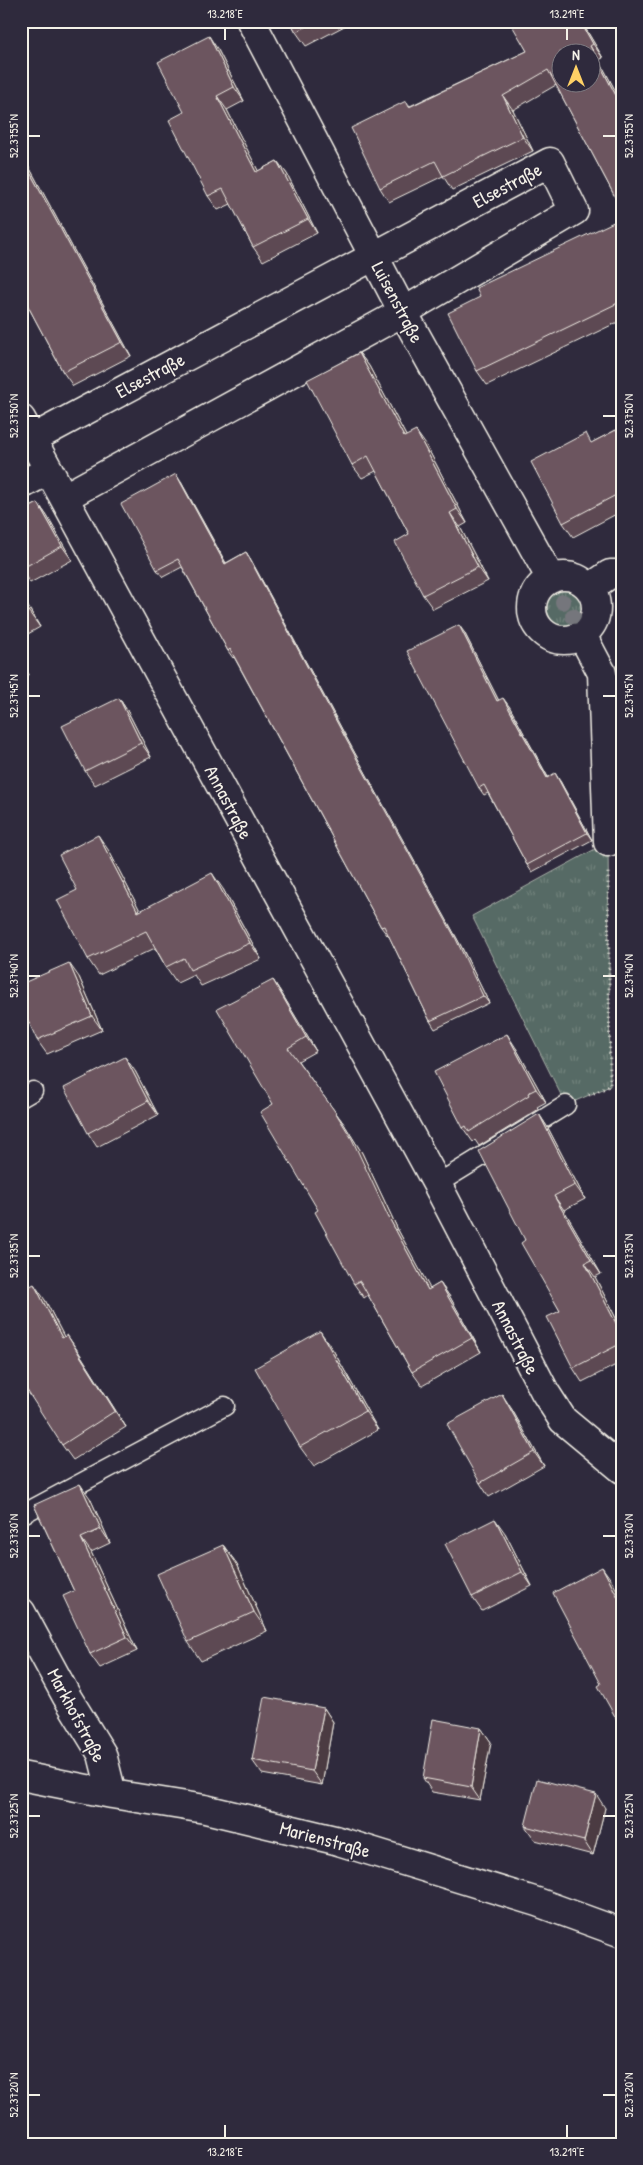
<svg xmlns="http://www.w3.org/2000/svg" width="643" height="2165" viewBox="0 0 643 2165" font-family="'Patrick Hand',sans-serif">
<style>
.grass{fill:url(#grass-tufts);stroke:#a6aea6}
.lines{fill:none;stroke-linecap:round;stroke-linejoin:round}
.lane-casing{stroke:#f4f1e8;stroke-width:21}
.street-casing{stroke:#f4f1e8;stroke-width:31}
.path{stroke:#f4f1e8;stroke-width:3;stroke-dasharray:1 4;stroke-linecap:butt}
.lane{stroke:#2f2a3d;stroke-width:18}
.street{stroke:#2f2a3d;stroke-width:28}
.tree{fill:#74767b}
.wall{fill:#5d4852;stroke:#f4f1e8}
.shaded-wall{fill:#4c3b42;stroke:#f4f1e8}
.building{fill:#6c545f;stroke:#f4f1e8;fill-rule:evenodd}
.ticks{fill:none;stroke:#f4f1e8;stroke-width:2}
.labels{text-anchor:middle;dominant-baseline:central;stroke-width:4;stroke-linejoin:round;paint-order:stroke}
.street-label{font-size:19px;fill:#f4f1e8;stroke:#2f2a3d}
.neatline{fill:none;stroke:#f4f1e8;stroke-width:2}
.ticks-label{font-size:12px;text-anchor:middle;fill:#f4f1e8}
</style>
<defs>
<pattern id="grass-tufts" width="24" height="20" patternUnits="userSpaceOnUse" patternTransform="scale(1.25)"><rect width="24" height="20" fill="#576b65"/><path d="M3 7l-1-3M5 7V3M7 7l1-3M15 17l-1-3M17 17v-4M19 17l1-3" fill="none" stroke="#70817b"/></pattern>
</defs>
<rect width="100%" height="100%" fill="#2f2a3d"/>
<filter id="ink" filterUnits="userSpaceOnUse"><feTurbulence type="fractalNoise" baseFrequency=".02" numOctaves="2"/><feDisplacementMap in="SourceGraphic" scale="10" xChannelSelector="R" yChannelSelector="G"/><feConvolveMatrix kernelMatrix="1 2 1 2 8 2 1 2 1" color-interpolation-filters="sRGB"/></filter>
<g filter="url(#ink)">
<!-- grass -->
<path class="grass" d="M547 608a18 18 0 1 1 36 0a18 18 0 1 1-36 0Z
M608,842L610,1086L566,1105L472,916Z"/>
<g class="lines">
<!-- lane casing -->
<g class="lane-casing">
<path id="lane" d="M21,1098L33,1091
M437,1184L566,1105
M21,1515L225,1406"/>
</g>
<!-- street casing -->
<g class="street-casing">
<path id="street" d="M251,21L403,312L551,579
M21,419L437,1184L545,1392L563,1420L622,1469
M32,439L550,162L574,211L403,312L65,497
M21,485L49,470
M532 608a32 32 0 1 1 64 0a32 32 0 1 1-64 0Z
M590,588L610,574H622
M582,635L602,673L608,842
M21,1612L67,1697L102,1754L112,1794
M21,1776L112,1794L205,1809L335,1840L537,1902L622,1933"/>
</g>
<!-- path -->
<path class="path" d="M589,1095L610,1086L608,872"/>
<!-- lane -->
<use href="#lane" class="lane"/>
<!-- street -->
<use href="#street" class="street"/>
</g>
<!-- trees -->
<g class="tree">
<circle cx="563" cy="602" r="8"/>
<circle cx="573" cy="616" r="8"/>
</g>
<!-- wall -->
<path class="wall" d="M290,21H354L306,46L296,32Z
M512,21H581L603,58L599,60L622,103V210L556,85L513,110L533,151L452,190L443,176L389,202L380,188L406,101L410,106L527,51Z
M218,50L244,101L227,110L258,171L277,161L287,174L317,233L263,261L253,247L231,204L218,210L208,196Z
M21,152L131,356L73,386L63,372L21,293Z
M622,218V320L487,385L477,371L480,297Z
M359,353L369,366L406,436L426,445L467,523L460,527L488,581L433,609L423,595L409,534L376,471L362,478L352,465Z
M616,430L622,438V511L573,537L563,523L593,442Z
M181,482L226,563L246,552L251,560L352,748L461,946L489,1003L435,1029L430,1021L388,934L387,935L381,927L234,657L233,658L228,651L182,567L163,577L157,570Z
M38,503L47,516L72,560L30,583L21,570V512Z
M21,595L40,627L21,638Z
M464,632L499,701L509,706L548,777L560,781L592,840L532,872L527,865L488,793L484,795L479,788Z
M21,661L29,675L21,680Z
M119,698L128,712L151,757L95,785L85,771Z
M109,851L140,911L223,889L261,959L201,986L194,975L177,983L166,967L155,948L99,975L88,959L77,890Z
M79,977L102,1030L47,1054L37,1040Z
M273,980L282,994L316,1051L298,1061L344,1124L362,1153L398,1230L430,1289L440,1283L450,1297L481,1352L422,1386L412,1372L368,1295L364,1298L354,1284L273,1104Z
M516,1048L546,1102L537,1107L539,1109L479,1146L475,1140L473,1142L463,1128Z
M135,1071L158,1115L97,1147L88,1133Z
M539,1114L548,1128L585,1199L564,1210L601,1274L595,1277L622,1330V1362L582,1382L573,1368L560,1311L525,1240Z
M22,1290L45,1300L64,1337L78,1351L126,1427L73,1460L62,1445Z
M333,1350L378,1430L314,1466L300,1447Z
M511,1408L544,1466L489,1497L480,1483Z
M90,1498L110,1543L91,1552L137,1651L100,1668L90,1654L74,1591L34,1505Z
M505,1533L532,1586L482,1611L472,1597Z
M223,1545L237,1564L267,1631L201,1661L188,1642Z
M324,1708L333,1722L322,1785L262,1774L252,1760Z
M481,1728L491,1742L480,1800L432,1792L423,1778Z
M605,1808L593,1855L535,1840L525,1826Z"/>
<!-- shaded-wall -->
<path class="shaded-wall" d="M580,21H581L603,58L593,44Z
M209,36L218,50L244,101L234,87Z
M590,46L599,60L622,103V107Z
M217,96L227,110L266,186L256,172Z
M503,96L513,110L533,151L523,137Z
M21,152L131,356L122,342L21,156Z
M277,161L287,174L317,233L308,219Z
M359,353L369,366L414,451L404,437Z
M416,431L426,445L467,523L457,509Z
M176,474L181,482L230,571L225,564Z
M38,503L47,516L72,560L62,546Z
M450,513L460,527L488,581L478,567Z
M246,552L251,560L352,748L461,946L489,1003L483,996Z
M21,595L40,627L26,608L21,600Z
M459,625L464,632L503,709L497,701Z
M21,661L29,675L21,664Z
M119,698L128,712L151,757L141,743Z
M503,698L509,706L552,785L547,778Z
M555,773L560,781L592,840L587,833Z
M98,835L109,851L149,928L138,912Z
M212,873L223,889L261,959L250,943Z
M69,963L79,977L102,1030L92,1016Z
M273,980L282,994L316,1051L306,1037Z
M507,1034L516,1048L546,1102L536,1089Z
M125,1057L135,1071L158,1115L148,1101Z
M334,1110L344,1124L362,1153L398,1230L438,1303L428,1290L388,1216Z
M539,1114L548,1128L585,1199L575,1185Z
M554,1196L564,1210L601,1274L591,1260Z
M585,1263L595,1277L622,1330V1335Z
M440,1283L450,1297L481,1352L472,1338Z
M34,1284L45,1300L73,1354L62,1338Z
M320,1331L333,1350L378,1430L365,1411Z
M67,1335L78,1351L126,1427L115,1411Z
M502,1394L511,1408L544,1466L534,1452Z
M80,1484L90,1498L110,1543L101,1529Z
M495,1519L505,1533L532,1586L522,1572Z
M81,1538L91,1552L137,1651L127,1637Z
M223,1545L237,1564L267,1631L254,1612Z
M602,1567L612,1581L622,1600V1605Z
M324,1708L333,1722L322,1785L312,1771Z
M481,1728L491,1742L480,1800L471,1787Z
M596,1794L605,1808L593,1855L584,1841Z"/>
<!-- building -->
<path class="building" d="M290,21H317L296,32Z
M512,21H580L593,44L590,46L622,107V210L548,70L503,96L523,137L443,176L435,161L380,188L351,128L406,101L409,107L527,51L510,22ZM560,52H590V82H560Z
M209,36L234,87L217,96L256,172L277,161L308,219L253,247L223,189L208,196L169,120L184,112L158,62Z
M21,156L122,342L63,372L21,293Z
M622,218V301L477,371L448,313L480,297L476,288Z
M359,353L404,437L416,431L457,509L450,513L478,567L423,595L395,542L409,534L368,456L352,465L307,380Z
M616,430L622,440V500L618,494L563,523L531,462L586,433L591,443Z
M176,474L225,564L246,552L347,741L456,939L483,996L430,1021L384,926L381,927L230,649L228,651L178,559L157,570L121,504Z
M38,503L62,546L21,569V512Z
M21,600L26,608L21,611Z
M459,625L497,701L503,698L547,778L555,773L587,833L527,865L484,785L479,788L407,651Z
M119,698L141,743L85,771L62,726Z
M98,835L138,912L212,873L250,943L190,970L184,958L166,967L146,931L88,959L57,900L77,890L59,855Z
M69,963L92,1016L37,1040L21,1005V984Z
M273,980L306,1037L288,1048L334,1110L352,1139L388,1216L428,1290L440,1283L472,1338L412,1372L360,1281L354,1284L315,1212L318,1210L260,1112L273,1104L217,1009Z
M507,1034L536,1089L528,1093L529,1095L469,1132L466,1126L463,1128L434,1072Z
M125,1057L148,1101L88,1133L64,1088Z
M539,1114L575,1185L554,1196L591,1260L585,1263L622,1335V1343L573,1368L547,1317L560,1311L521,1243L525,1240L479,1151Z
M34,1284L62,1338L67,1335L115,1411L62,1445L21,1381V1291Z
M320,1331L365,1411L300,1447L255,1368Z
M502,1394L534,1452L480,1483L447,1424Z
M80,1484L101,1529L81,1538L127,1637L90,1654L63,1596L74,1591L34,1505Z
M495,1519L522,1572L472,1597L445,1544Z
M223,1545L254,1612L188,1642L157,1574Z
M602,1567L622,1605V1729L598,1686L601,1684L553,1593Z
M264,1697L324,1708L312,1771L252,1760Z
M433,1719L481,1728L471,1787L423,1778Z
M537,1779L596,1794L584,1841L525,1826Z"/>
</g>
<!-- ticks -->
<path class="ticks" d="M225,28V40M567,28V40M28,136H40M603,136H616M28,416H40M603,416H616M28,696H40M603,696H616M28,976H40M603,976H616M28,1256H40M603,1256H616M28,1536H40M603,1536H616M28,1816H40M603,1816H616M28,2095H40M603,2095H616M225,2125V2138M567,2125V2138"/>
<g class="labels">
<!-- street labels -->
<g class="street-label">
<text transform="translate(507 185) rotate(-28)">Elsestraße</text>
<text transform="translate(398 302) rotate(62)">Luisenstraße</text>
<text transform="translate(150 375) rotate(-28)">Elsestraße</text>
<text transform="translate(229 802) rotate(62)">Annastraße</text>
<text transform="translate(516 1337) rotate(63)">Annastraße</text>
<text transform="translate(77 1715) rotate(62)">Markhofstraße</text>
<text transform="translate(325 1839) rotate(15)">Marienstraße</text>
</g>
</g>
<!-- margin -->
<rect width="643" height="2165" fill="none" stroke="#2f2a3d" stroke-width="55"/>
<!-- north arrow -->
<g transform="translate(576 68)"><circle r="24" fill="#2f2a3d" stroke="#7e7a81"/>
<path d="M0-4L9 19L0 12L-9 19Z" fill="#ffd166"/>
<text y="-8" font-size="14" font-weight="bold" text-anchor="middle" fill="#f4f1e8">N</text>
</g>
<rect x="28" y="28" width="588" height="2110" class="neatline"/>
<g class="ticks-label">
<text x="225" y="18">13.218°E</text>
<text x="567" y="18">13.219°E</text>
<text transform="translate(14 136) rotate(-90)" y="4">52.3755°N</text>
<text transform="translate(629 136) rotate(-90)" y="4">52.3755°N</text>
<text transform="translate(14 416) rotate(-90)" y="4">52.3750°N</text>
<text transform="translate(629 416) rotate(-90)" y="4">52.3750°N</text>
<text transform="translate(14 696) rotate(-90)" y="4">52.3745°N</text>
<text transform="translate(629 696) rotate(-90)" y="4">52.3745°N</text>
<text transform="translate(14 976) rotate(-90)" y="4">52.3740°N</text>
<text transform="translate(629 976) rotate(-90)" y="4">52.3740°N</text>
<text transform="translate(14 1256) rotate(-90)" y="4">52.3735°N</text>
<text transform="translate(629 1256) rotate(-90)" y="4">52.3735°N</text>
<text transform="translate(14 1536) rotate(-90)" y="4">52.3730°N</text>
<text transform="translate(629 1536) rotate(-90)" y="4">52.3730°N</text>
<text transform="translate(14 1816) rotate(-90)" y="4">52.3725°N</text>
<text transform="translate(629 1816) rotate(-90)" y="4">52.3725°N</text>
<text transform="translate(14 2095) rotate(-90)" y="4">52.3720°N</text>
<text transform="translate(629 2095) rotate(-90)" y="4">52.3720°N</text>
<text x="225" y="2156">13.218°E</text>
<text x="567" y="2156">13.219°E</text>
</g>
</svg>
